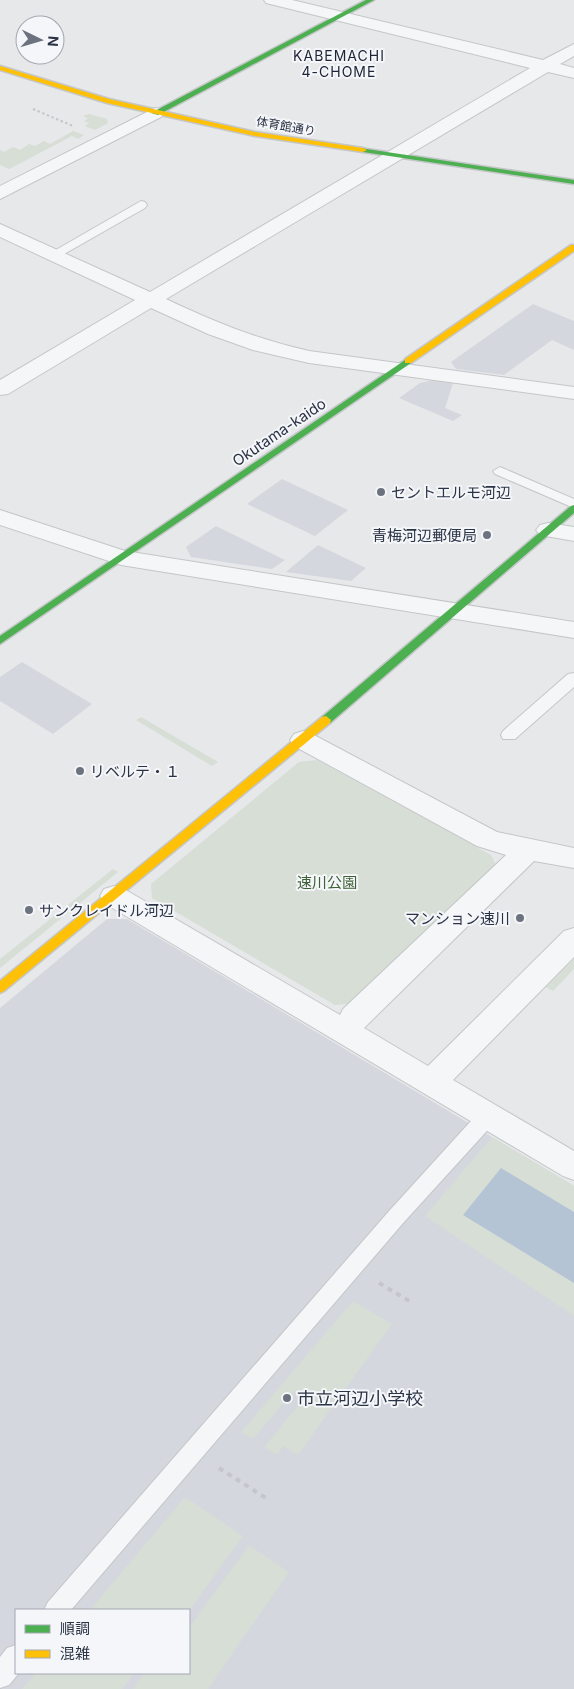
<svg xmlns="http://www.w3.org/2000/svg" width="574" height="1689" viewBox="0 0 574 1689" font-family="Inter,'Noto Sans JP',sans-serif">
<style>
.built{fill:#d4d7dd;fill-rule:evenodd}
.green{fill:#d6ded6}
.water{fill:#b4c4d5}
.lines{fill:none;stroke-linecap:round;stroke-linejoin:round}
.lane-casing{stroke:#c4c6c8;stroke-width:2}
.street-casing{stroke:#c4c6c8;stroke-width:2}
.fast-casing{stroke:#c4c6c8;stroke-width:3}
.slow-casing{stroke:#c4c6c8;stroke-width:3}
.path-far1{stroke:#c5c6ca;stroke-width:2;stroke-dasharray:2.5 2.5;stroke-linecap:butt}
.path{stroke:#c5c6ca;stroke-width:4;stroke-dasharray:5 5;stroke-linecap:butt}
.lane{fill:#f5f6f7;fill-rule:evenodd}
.street{fill:#f5f6f7;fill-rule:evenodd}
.fast{fill:#4caf50;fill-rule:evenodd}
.slow{fill:#ffc107;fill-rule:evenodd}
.poi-dot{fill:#6c737f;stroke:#f4f6f9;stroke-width:2}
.labels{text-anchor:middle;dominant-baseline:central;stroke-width:4;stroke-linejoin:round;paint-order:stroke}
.far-street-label{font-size:12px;fill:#2b3445;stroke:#f4f6f9}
.far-neighbourhood-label{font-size:14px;letter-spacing:1px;fill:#1d2536;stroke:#f4f6f9}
.street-label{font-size:15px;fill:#2b3445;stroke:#f4f6f9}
.poi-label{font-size:15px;fill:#2b3445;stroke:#f4f6f9;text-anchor:start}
.park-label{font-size:15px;fill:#3f6138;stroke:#f4f6f9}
.near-poi-label{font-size:18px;fill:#2b3445;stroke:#f4f6f9;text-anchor:start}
</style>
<rect width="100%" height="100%" fill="#e6e8ea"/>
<!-- built -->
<path class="built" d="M533,304L574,321V350L552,340L504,375L456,369L451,362Z
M433,380L453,383L445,408L462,415L453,421L399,398L420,383Z
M282,479L348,510L315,536L247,504Z
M216,526L285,560L272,569L191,557L186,547Z
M318,545L366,568L351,581L286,572Z
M22,662L92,704L53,734L0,701V677Z
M107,919H127L574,1186V1689H0V1008ZM16,1610H189V1673H16Z"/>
<!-- green -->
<path class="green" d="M89,114L107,119L108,123L95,130L85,126L89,123L84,121L88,118L83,116Z
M73,131L84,135L78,139L72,136L9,169L0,165V150L4,152L13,147L20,150L29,144L35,146L44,141L50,144Z
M141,717L218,762L212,766L136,720Z
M317,760L491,855L498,869L355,1003L335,1005L152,898L151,884L299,762Z
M113,869L118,872L0,968V959Z
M574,959V969L553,991L546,987Z
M492,1137L574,1186V1316L425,1216Z
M353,1301L392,1324L298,1455L283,1446L277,1455L264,1447L304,1399L294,1391L253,1439L241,1432Z
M185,1497L243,1536L189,1611L90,1610Z
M249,1545L289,1572L208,1689H133L145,1673H189V1628Z
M36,1673H134L122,1689H22Z"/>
<!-- water -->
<path class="water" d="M501,1168L574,1212V1283L463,1215Z"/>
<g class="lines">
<!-- lane casing -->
<g class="lane-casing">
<path id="lane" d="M141,201L145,202L147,205L145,208L57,258H49L47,255Z
M500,467L574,499V508L495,474L493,471Z
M574,673V687L515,739H503L501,735L503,731L568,674Z
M488,1108L495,1110L498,1116L495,1122L404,1222L71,1610H44L48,1602L390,1210L481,1110Z
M16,1645V1673H19L9,1685L0,1688V1657L7,1648Z"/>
</g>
<!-- street casing -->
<g class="street-casing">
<path id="street" d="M264,0H292L543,60L574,44V56L560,64L574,68V78L548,72L166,299C214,322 257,339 309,351L574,387V399L309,363L253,350L208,334L151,308L8,394L0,395V380L135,300L0,237V224L150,292L530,68L266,3Z
M155,108L161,109L164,113L161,117L0,199V186Z
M0,510L125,551L574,622V638L121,565L0,525Z
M548,523L574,527V541L540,535L536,530L540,525Z
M303,731L312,734L497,832L574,848V868L534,861L364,1028L428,1066L564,931L574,928V957L453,1080L574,1151V1180L563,1176L104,903L100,896L104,889L114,886L124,889L340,1015L343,1009L506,855L477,846L294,746L290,740L294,734Z"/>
</g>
<!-- fast casing -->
<g class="fast-casing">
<path id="fast" d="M366,0H374L158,115L151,113Z
M360,148L574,180V184L363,152L359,150Z
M408,358L412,361L411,363L0,644V636Z
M574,505V513L330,723H322L321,720L322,717L571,506Z"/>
</g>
<!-- slow casing -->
<g class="slow-casing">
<path id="slow" d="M0,66L109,99L255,132L363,148L367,150L363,152L255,136L107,103L0,70Z
M571,245H574V251L411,363H405V359Z
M326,716L331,720L330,723L4,991L0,993V981L322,717Z"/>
</g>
<!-- path-far1 -->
<path class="path-far1" d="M33,109L73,126"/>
<!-- path -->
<path class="path" d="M379,1283L411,1302
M219,1468L269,1500"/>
<!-- lane -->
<use href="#lane" class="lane"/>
<!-- street -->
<use href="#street" class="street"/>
<!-- fast -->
<use href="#fast" class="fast"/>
<!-- slow -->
<use href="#slow" class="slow"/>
</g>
<!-- markers -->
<g class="poi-dot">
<circle cx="381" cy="492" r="5"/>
<circle cx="487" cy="535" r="5"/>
<circle cx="80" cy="771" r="5"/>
<circle cx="29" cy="910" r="5"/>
<circle cx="520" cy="918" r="5"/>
<circle cx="287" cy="1398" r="5"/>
</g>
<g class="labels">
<!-- far-street labels -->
<g class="far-street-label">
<text transform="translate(286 126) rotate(10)">体育館通り</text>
</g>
<!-- far-neighbourhood labels -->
<g class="far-neighbourhood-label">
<text x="339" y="55">KABEMACHI<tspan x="339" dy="16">4-CHOME</tspan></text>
</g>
<!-- street labels -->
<g class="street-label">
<text transform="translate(279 432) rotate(-34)">Okutama-kaido</text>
</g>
<!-- poi labels -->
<g class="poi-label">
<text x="391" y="492">セントエルモ河辺</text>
<text x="477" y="535" text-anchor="end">青梅河辺郵便局</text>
<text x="90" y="771">リベルテ・１</text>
<text x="39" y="910">サンクレイドル河辺</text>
<text x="510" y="918" text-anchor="end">マンション速川</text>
</g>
<!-- park labels -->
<g class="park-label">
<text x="327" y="882">速川公園</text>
</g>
<!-- near-poi labels -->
<g class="near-poi-label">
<text x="297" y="1398">市立河辺小学校</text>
</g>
</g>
<!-- legend -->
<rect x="15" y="1609" width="175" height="65" fill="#f4f6f9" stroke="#a4a8b1"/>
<rect x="25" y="1625" width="25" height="8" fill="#4caf50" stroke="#a4a8b1"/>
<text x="60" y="1634" font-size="15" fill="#2b3445">順調</text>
<rect x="25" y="1650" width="25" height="8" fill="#ffc107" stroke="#a4a8b1"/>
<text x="60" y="1659" font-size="15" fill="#2b3445">混雑</text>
<!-- north arrow -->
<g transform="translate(40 40) rotate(95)"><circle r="24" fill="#f4f6f9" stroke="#a4a8b1"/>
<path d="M0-4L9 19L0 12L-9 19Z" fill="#6c737f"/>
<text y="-8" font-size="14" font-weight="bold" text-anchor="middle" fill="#2b3445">N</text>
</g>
</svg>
